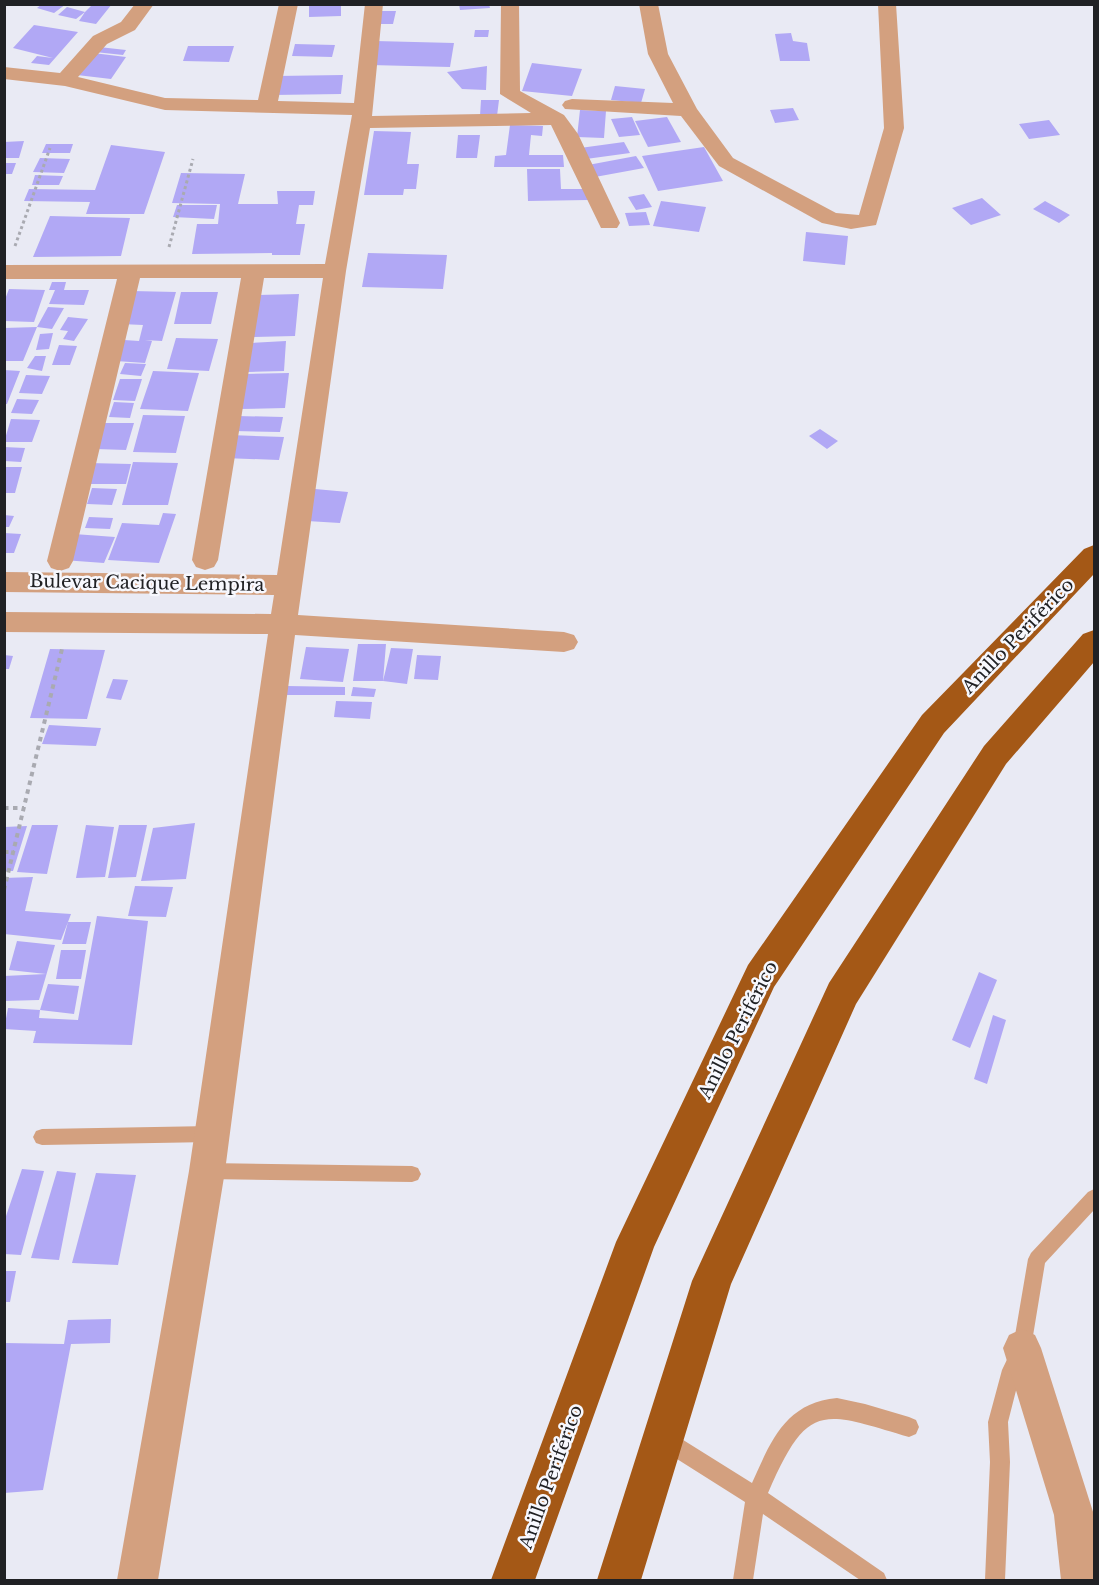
<svg xmlns="http://www.w3.org/2000/svg" width="1099" height="1585" viewBox="0 0 1099 1585" font-family="'Libre Baskerville',serif">
<style>
.building{fill:#b1a8f5}
.lines{fill:none;stroke-linecap:round;stroke-linejoin:round}
.path-far1{stroke:#a9aab1;stroke-width:3;stroke-dasharray:3 3;stroke-linecap:butt}
.path{stroke:#a9aab1;stroke-width:4;stroke-dasharray:4.5 4.5;stroke-linecap:butt}
.service{fill:#d3a07f;fill-rule:evenodd}
.minor{fill:#d3a07f;fill-rule:evenodd}
.trunk{fill:#a45816;fill-rule:evenodd}
.labels{text-anchor:middle;dominant-baseline:central;stroke-width:5;stroke-linejoin:round;paint-order:stroke}
.street-label{font-size:18px;fill:#202124;stroke:#f7f8fe}
</style>
<rect width="100%" height="100%" fill="#e9eaf4"/>
<!-- building -->
<path class="building" d="M42,4H66L54,13L37,8Z
M93,4H112L96,24L79,21L85,12L76,19L58,15L67,7L85,12Z
M341,4V16L309,17V5Z
M459,4H489L490,8L460,10Z
M381,11H396L393,24H379Z
M34,25L78,32L49,65L31,63L37,56L53,58L13,48Z
M475,30H489L488,37H474Z
M791,33L793,41L807,43L810,61H780L775,34Z
M375,41L454,43L450,67L370,65Z
M295,44L335,45L332,57L292,56Z
M188,46H234L229,62L183,61Z
M99,47L126,50L123,55L95,52Z
M93,53L126,57L111,79L77,75Z
M532,63L582,69L572,96L522,91Z
M487,66L486,90L462,89L447,72Z
M343,75L341,94L273,95L277,76Z
M615,86L645,89L641,103L611,100Z
M481,100H499L497,116H480Z
M793,108L799,120L775,123L770,110Z
M580,110L606,111L604,138L577,137Z
M632,117L640,135L619,137L611,119Z
M667,117L681,142L648,147L635,121Z
M1049,120L1060,135L1029,139L1019,124Z
M510,125L543,126L542,136L531,135L529,155H563L564,167H494L495,156L506,155Z
M374,131L411,132L407,164H419L416,189H404L403,195H364Z
M458,135H480L477,158H456Z
M24,141L19,158H4V142Z
M624,142L630,153L586,159L580,148Z
M46,144H73L70,153H42Z
M111,145L165,152L144,214H86L90,202L24,201L29,189L95,190Z
M704,147L723,181L658,191L642,156Z
M636,156L644,168L595,177L588,165Z
M40,158L70,159L64,173L33,172Z
M4,163H16L12,174H4Z
M527,169H560L561,189H587L588,200L528,201Z
M181,173L245,174L238,204H278L277,191H315L313,205H299L296,224H305L300,255H272V253L192,254L197,224H218L220,204L172,203Z
M35,175L63,176L59,185H32Z
M644,194L652,207L636,210L628,197Z
M982,198L1001,215L971,225L952,208Z
M661,201L706,207L699,232L653,226Z
M1045,201L1070,215L1059,223L1033,209Z
M177,205H217L214,219L173,217Z
M646,212L650,225L629,226L625,213Z
M50,216L130,218L121,256L33,257Z
M806,232L848,236L845,265L803,261Z
M368,253L447,255L443,289L362,287Z
M52,282H66L64,290H89L84,305L49,304L55,290H49Z
M9,289L45,290L34,322L4,321V302Z
M132,291L176,292L162,341L145,340L152,341L145,363L116,361L124,340L139,341L143,325L121,324Z
M181,292H218L211,324H174Z
M299,294L295,336L253,337L258,295Z
M48,307L64,308L52,329L37,327L23,361H4V328L37,327Z
M68,317L88,319L74,341L63,339L68,331L60,330Z
M53,333L49,349L36,350L40,334Z
M176,338L218,339L209,371L167,369Z
M286,341L284,371L248,372L250,343Z
M59,345L77,346L70,365H52Z
M35,356H46L42,371L27,368Z
M125,363L146,364L141,376L120,374Z
M4,370L20,371L7,404H4Z
M153,371L199,373L188,411L140,409Z
M289,373L285,408L239,409L245,374Z
M26,375L50,376L42,394L19,393Z
M120,379H142L135,401L113,400Z
M17,399L39,400L32,414L11,413Z
M114,402L134,403L130,418L109,417Z
M143,415L185,416L176,453L133,452Z
M237,416L283,417L280,432L234,431Z
M11,419L40,420L32,442H4Z
M105,423H134L126,450L96,449Z
M820,429L838,441L827,449L809,436Z
M230,435L284,437L279,460L224,458Z
M4,447L25,448L21,462L4,461Z
M133,462L178,463L168,505H122Z
M88,463L131,464L126,484H82Z
M4,467H22L15,493H4Z
M92,488L117,489L112,505L87,504Z
M315,489L348,492L340,523L307,521Z
M163,513L176,514L159,563L108,560L122,523L159,525Z
M4,515L14,516L9,527H4Z
M89,517L113,518L110,529L85,528Z
M4,533L21,534L14,553H4Z
M74,534L115,537L104,563L63,560Z
M358,644H386L383,681H353Z
M306,647L349,649L343,682L300,679Z
M391,648L413,649L407,684L383,681Z
M50,649L105,650L87,719L30,718Z
M4,655L13,656L9,669H4Z
M417,655L441,656L438,680L414,679Z
M113,679L128,680L121,700L106,698Z
M287,686L345,687V695H286Z
M353,687L376,689L374,697L351,696Z
M336,701L372,702L370,719L334,717Z
M49,725L101,728L96,746L42,744Z
M195,823L186,879L141,881L153,828Z
M32,825H58L47,874L17,872Z
M86,825L114,827L105,877L76,878Z
M119,825H147L136,877L108,878Z
M27,826L13,871H4V827Z
M33,877L25,911L71,914L68,922H91L86,944H62L68,922L61,940L4,934V878Z
M135,886L173,887L166,917L128,916Z
M97,916L148,921L132,1045L33,1043L36,1031L4,1029L8,1008L40,1010L48,984L79,986L74,1014L40,1010L39,1018L78,1020Z
M17,941L55,945L39,1000L4,1001V976L46,974L9,970Z
M61,950H86L81,979H56Z
M979,972L997,980L970,1048L952,1040Z
M993,1015L1006,1020L987,1084L974,1079Z
M22,1169L44,1171L21,1255L4,1254V1222Z
M57,1171L76,1173L59,1260L31,1258Z
M96,1173L136,1175L118,1265L72,1263Z
M4,1271H16L10,1302H4Z
M111,1319L110,1343L71,1344L43,1490L4,1493V1343L64,1344L68,1320Z"/>
<g class="lines">
<!-- path-far1 -->
<path class="path-far1" d="M15,246L50,148
M169,247L193,159"/>
<!-- path -->
<path class="path" d="M4,808H24
M4,852H14
M4,890L62,649"/>
<!-- service -->
<path class="service" d="M211,1126L217,1128L220,1134L217,1140L211,1142L42,1145L36,1143L33,1137L36,1131L42,1129Z
M207,1163L412,1166L418,1168L421,1174L418,1180L412,1182L207,1179L201,1177L198,1171L201,1165Z
M1094,1189V1210L1045,1263L1031,1348L1021,1371L1008,1422L1010,1462L1005,1580H985L990,1462L988,1422L1002,1370L1013,1347L1028,1259L1031,1253L1088,1192Z
M837,1398L865,1404L909,1417L916,1420L919,1427L916,1434L909,1437C821,1411 808,1401 768,1493L884,1573L887,1580H860L763,1514L753,1580H733L745,1502L658,1447L655,1440L658,1433L665,1430L672,1433L752,1483C771,1441 785,1403 837,1398Z"/>
<!-- minor -->
<path class="minor" d="M135,4H154L135,30L107,44L78,77L165,98L258,100L279,4H298L278,101L354,103L365,4H383L372,116L531,113L500,94L501,4H519L520,91L564,115L578,134L620,223L617,228H601L551,125L370,128L346,271L298,615L564,632L574,635L578,642L574,649L564,652L295,635L225,1171L158,1580H117L189,1171L268,634L4,632V612L271,614L274,595L4,592V572L277,575L323,278H264L218,560L214,567L205,570L196,567L192,560L241,278H140L73,561L69,568L60,571L51,568L47,561L117,279H4V265L325,264L352,115L165,110L65,86L4,79V67L60,73L93,36L121,22Z
M639,4H658L668,54L697,109L733,158L836,213L859,215L884,128L878,4H896L904,128L876,225L851,229L822,223L719,166L681,116L565,109L562,105L565,101L572,99L673,103L648,54Z
M1022,1329L1035,1335L1041,1348L1094,1515V1580H1061L1054,1515L1003,1348L1009,1335Z"/>
<!-- trunk -->
<path class="trunk" d="M1094,545V574L944,733L774,987L654,1247L535,1580H491L616,1242L748,965L922,715L1084,549Z
M1094,630V662L1006,764L856,1004L731,1284L641,1580H597L692,1281L829,983L984,746L1083,634Z"/>
</g>
<g class="labels">
<!-- street labels -->
<g class="street-label">
<text transform="translate(147 583) rotate(1)">Bulevar Cacique Lempira</text>
<text transform="translate(1018 636) rotate(-46)">Anillo Periférico</text>
<text transform="translate(738 1030) rotate(-63)">Anillo Periférico</text>
<text transform="translate(551 1477) rotate(-70)">Anillo Periférico</text>
</g>
</g>
<!-- border -->
<rect width="1099" height="1585" fill="none" stroke="#202124" stroke-width="12"/>
</svg>
